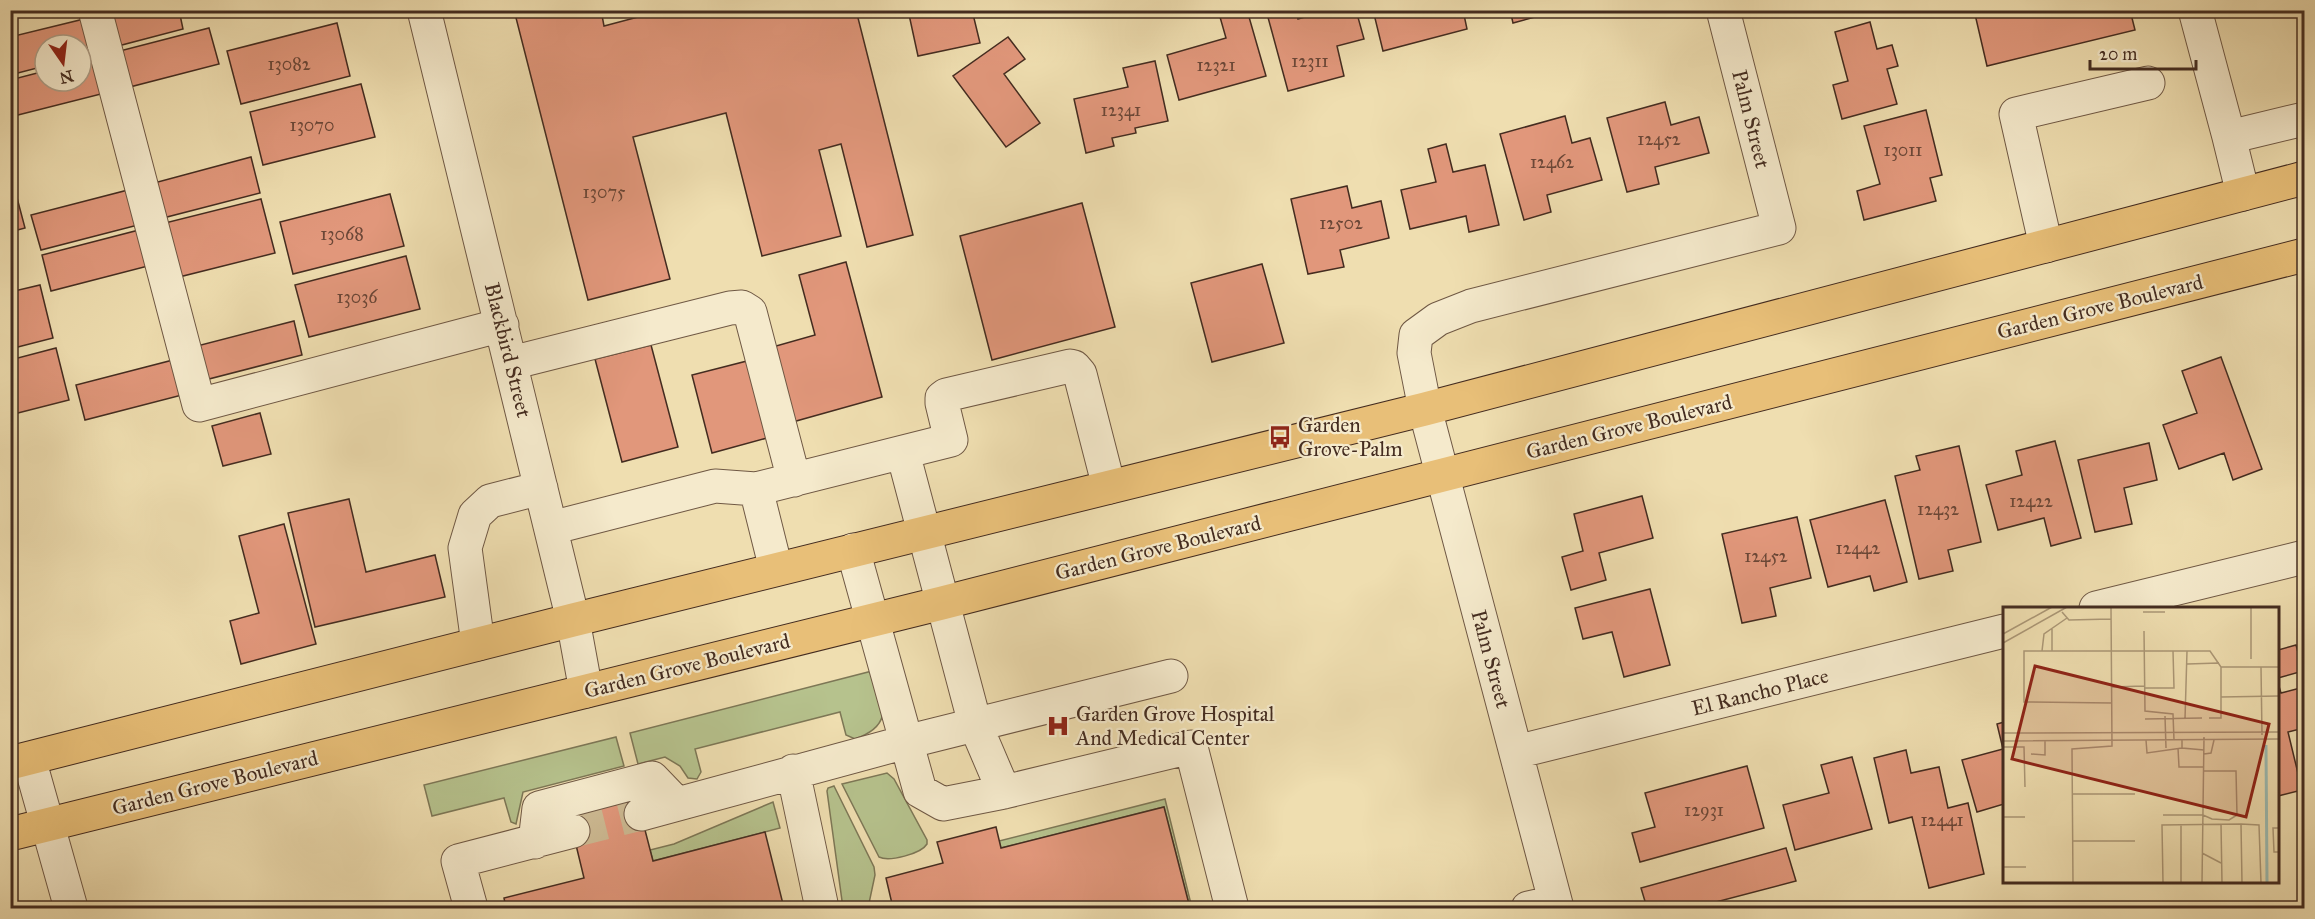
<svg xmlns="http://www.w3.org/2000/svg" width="2315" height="919" viewBox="0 0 2315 919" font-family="'IM FELL Great Primer',serif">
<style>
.green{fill:#b6c28d;stroke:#7d7756;stroke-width:1.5}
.building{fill:#e1977b;stroke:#442c20;stroke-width:1.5}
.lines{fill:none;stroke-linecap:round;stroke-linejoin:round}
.minor-tunnel{stroke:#cdba93;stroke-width:33;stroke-dasharray:33 16;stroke-linecap:butt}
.minor-casing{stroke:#6f5844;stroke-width:35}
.major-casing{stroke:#442c20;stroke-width:35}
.minor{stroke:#f5eacc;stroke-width:33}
.major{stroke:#e8bf78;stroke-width:33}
.labels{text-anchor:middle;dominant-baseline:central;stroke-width:4.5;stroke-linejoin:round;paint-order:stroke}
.number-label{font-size:18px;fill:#6b4737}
.street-label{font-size:21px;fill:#442c20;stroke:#f5eacc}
.poi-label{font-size:21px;fill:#442c20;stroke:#f5eacc;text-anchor:start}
.inset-river{fill:none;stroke:#9bbbb2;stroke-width:3}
.inset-road{fill:none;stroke:#ab9776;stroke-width:1.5}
.view{fill:#8f2418;fill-opacity:0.15;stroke:#8f2418;stroke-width:3}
.inset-edge{fill:none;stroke:#442c20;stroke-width:3}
</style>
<rect width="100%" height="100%" fill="#efdeb0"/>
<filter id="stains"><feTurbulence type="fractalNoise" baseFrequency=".00333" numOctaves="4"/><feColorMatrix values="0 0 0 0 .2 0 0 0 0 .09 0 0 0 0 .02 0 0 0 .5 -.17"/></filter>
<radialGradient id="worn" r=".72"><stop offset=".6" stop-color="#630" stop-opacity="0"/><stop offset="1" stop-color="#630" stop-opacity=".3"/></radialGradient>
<!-- green -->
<path class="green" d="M876,670C883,703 895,725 855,739L846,735L840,712L695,749L701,772L697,779L688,778L680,766L665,757L638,764L630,733Z
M616,737L624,766L523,792L516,824L511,822L504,798L432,816L424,785Z
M887,773L894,779L927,840V844C921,854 889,862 879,857L842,784Z
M834,786L874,867L875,875L868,908H843L827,791L828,788Z
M1165,799L1192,908H1190L1164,807L1001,848L999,841Z
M773,802L780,828L653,861L650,850L674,844Z"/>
<!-- building -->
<path class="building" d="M109,10H179L183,29L118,46Z
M514,10H601L604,26L642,16L641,10H856L913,235L867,247L841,144L819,150L841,236L762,256L726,113L633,137L670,279L588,300Z
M908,10H972L980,43L918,56Z
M1247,10L1266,76L1179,100L1167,55L1226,38L1220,17Z
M1266,10H1296L1298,19L1328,10H1356L1364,39L1337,46L1344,76L1288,91Z
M1373,10H1463L1467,29L1383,51Z
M1510,10H1546V14L1513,23Z
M1834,10H1856L1835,15Z
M1974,10H2130L2135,30L1987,66Z
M84,19L92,54L81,57V45H45V66L10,75V37Z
M1870,22L1877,49L1892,45L1898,66L1887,69L1897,104L1842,119L1833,85L1848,81L1835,32Z
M337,23L350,76L241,104L227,51Z
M209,28L219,64L122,89L112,53Z
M1008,37L1025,59L1004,74L1040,123L1006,147L953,76Z
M93,59L101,94L10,117V80L45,71V81H81V62Z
M1155,61L1168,121L1135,128L1136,133L1112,138L1114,146L1086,153L1074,99L1128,87L1123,68Z
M361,84L375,137L263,165L250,112Z
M1665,102L1671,125L1699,117L1709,153L1655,167L1659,184L1627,192L1607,118Z
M1926,110L1942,175L1930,178L1936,201L1864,220L1857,191L1880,184L1864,126Z
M1565,116L1572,143L1590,138L1602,180L1547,195L1551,212L1524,220L1500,134Z
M1446,144L1453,172L1485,165L1499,225L1469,232L1466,216L1410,229L1401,190L1436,182L1428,149Z
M251,157L260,193L163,218L154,183Z
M11,175L25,228L10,232V176Z
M1347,186L1352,208L1381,201L1389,238L1340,250L1344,267L1308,274L1291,199Z
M128,190L138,225L41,250L31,215Z
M390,194L404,246L293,274L280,222Z
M261,199L275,253L179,277L165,223Z
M1082,203L1115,327L992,360L960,236Z
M139,230L148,266L51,291L42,255Z
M406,256L420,309L309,337L295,285Z
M846,262L882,397L789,423L769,348L815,335L799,275Z
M1262,264L1284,343L1212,362L1191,283Z
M40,285L53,338L10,349V292Z
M294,321L302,355L205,380L197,346Z
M651,345L678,447L622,462L595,359Z
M56,348L69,400L10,415V360Z
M2221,357L2262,469L2233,480L2224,453L2179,469L2163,425L2197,413L2182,371Z
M173,360L182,395L85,420L76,385Z
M747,361L767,438L712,453L692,375Z
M260,413L271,454L223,466L212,426Z
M2055,441L2081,538L2051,546L2044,518L1998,530L1986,485L2022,475L2016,451Z
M2149,443L2157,480L2124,488L2132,524L2095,532L2078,460Z
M1959,446L1981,542L1948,550L1953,571L1919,579L1895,476L1920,470L1916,456Z
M1642,496L1653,538L1599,553L1606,580L1571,590L1562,557L1583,551L1574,514Z
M349,499L366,572L435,555L445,597L315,627L288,513Z
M1885,500L1907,582L1874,591L1870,576L1828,587L1810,520Z
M1797,517L1811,578L1770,588L1776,616L1742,623L1722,534Z
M284,524L316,644L241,664L230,621L259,613L239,536Z
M1650,589L1670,665L1624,677L1612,632L1583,639L1575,608Z
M2296,645L2303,671L2278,678V650Z
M2278,683L2281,693L2304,687V728L2288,732L2302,790L2278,796Z
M2004,722V804L1977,812L1962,760L2003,749L1997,724Z
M1906,750L1911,773L1939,767L1948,808L1968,803L1984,874L1929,888L1912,817L1889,823L1874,758Z
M1852,757L1872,829L1795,850L1783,805L1829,793L1821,765Z
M1747,766L1764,828L1640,862L1632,833L1655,827L1645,793Z
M637,799L653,861L765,832L784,908H506L504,898L584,878L569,816Z
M1164,807L1190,908H893L886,878L943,863L937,842L996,827L1001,848Z
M1786,848L1796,881L1693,908H1647L1641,888Z"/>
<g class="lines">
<!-- minor-tunnel -->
<path class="minor-tunnel" d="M573,831L641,814"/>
<!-- minor casing -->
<g class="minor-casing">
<path id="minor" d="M95,10L199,405L502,325
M424,10L573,620L586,691
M2195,10L2229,137L2304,119
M2229,137L2243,194
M2046,246L2016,114L2148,83
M511,363L730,308L742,307L750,312L794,480
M903,453L975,724L1004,792
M756,489L951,440L942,403V398L946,395L1070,366L1074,367L1080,374L1109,487
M551,528L715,486L756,489L776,569
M853,550L920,791L943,804L1004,792L1191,747L1232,908
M2096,608L2304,557
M478,644L465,548L475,515L490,501L541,488
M1516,752L2004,631
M29,759L71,908
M793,771L822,908
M641,814L906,742L1171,676
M535,842L539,808L652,778L677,804
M471,908L458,861L573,831
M1528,908L1555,902
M1557,908L1425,409L1414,353L1416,335L1438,319L1471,306L1779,228L1723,10"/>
</g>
<!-- major casing -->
<g class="major-casing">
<path id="major" d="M10,763L573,620L1425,409L2304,178
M10,834L942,603L2304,255"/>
</g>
<!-- minor -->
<use href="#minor" class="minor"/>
<!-- major -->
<use href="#major" class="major"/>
</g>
<!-- icons -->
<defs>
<g id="bus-bare" transform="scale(1.8)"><path d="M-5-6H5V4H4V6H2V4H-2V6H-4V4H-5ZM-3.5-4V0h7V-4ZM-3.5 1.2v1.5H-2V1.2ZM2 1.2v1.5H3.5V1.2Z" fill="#8f2418" stroke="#f5eacc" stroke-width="2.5" paint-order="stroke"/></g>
<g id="hospital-bare" transform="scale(1.8)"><path d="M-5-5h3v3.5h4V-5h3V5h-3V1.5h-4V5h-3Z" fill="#8f2418" stroke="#f5eacc" stroke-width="2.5" paint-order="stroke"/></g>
</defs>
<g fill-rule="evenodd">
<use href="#bus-bare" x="1280" y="437"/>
<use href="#hospital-bare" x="1058" y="726"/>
</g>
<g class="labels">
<!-- number labels -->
<g class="number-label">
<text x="1310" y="61">12311</text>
<text x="289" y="64">13082</text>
<text x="1216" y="65">12321</text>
<text x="1121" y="110">12341</text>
<text x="312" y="125">13070</text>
<text x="1659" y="139">12452</text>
<text x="1903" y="150">13011</text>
<text x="1552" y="162">12462</text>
<text x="604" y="192">13075</text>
<text x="1341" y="223">12502</text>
<text x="342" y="234">13068</text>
<text x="357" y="297">13036</text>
<text x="2031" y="501">12422</text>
<text x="1938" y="509">12432</text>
<text x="1858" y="548">12442</text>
<text x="1766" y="556">12452</text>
<text x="1704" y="810">12931</text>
<text x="1942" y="820">12441</text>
</g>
<!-- street labels -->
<g class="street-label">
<text transform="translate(1751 119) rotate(76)">Palm Street</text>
<text transform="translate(2100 307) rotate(-14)">Garden Grove Boulevard</text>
<text transform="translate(508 350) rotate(76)">Blackbird Street</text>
<text transform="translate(1629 427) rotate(-14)">Garden Grove Boulevard</text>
<text transform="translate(1158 548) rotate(-14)">Garden Grove Boulevard</text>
<text transform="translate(1491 659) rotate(75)">Palm Street</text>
<text transform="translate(687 666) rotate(-14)">Garden Grove Boulevard</text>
<text transform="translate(1760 692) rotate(-14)">El Rancho Place</text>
<text transform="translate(215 783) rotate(-14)">Garden Grove Boulevard</text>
</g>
<!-- poi labels -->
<g class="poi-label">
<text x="1298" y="425">Garden<tspan x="1298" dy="24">Grove-Palm</tspan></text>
<text x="1076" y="714">Garden Grove Hospital<tspan x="1076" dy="24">And Medical Center</tspan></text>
</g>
</g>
<!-- overview -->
<g transform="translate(2003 607)">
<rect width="276" height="276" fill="#efdeb0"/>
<path class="inset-river" d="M263,138L264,276"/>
<path class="inset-road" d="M59,5L66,13L108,12M140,5H162M141,24L142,104L170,107L171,133M0,27L49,0M0,36L64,0M39,44L41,27L64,11M49,44V22M248,52V0M184,57L216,56M218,60H276M258,60L259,128M109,80L141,79M141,81H171L170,44M218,90L276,89M109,96L21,95V44H207L218,60V111H206M162,109L163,141M142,112L199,111M182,112L184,44M0,126L276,125M143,133L144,146L179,141M179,133V141L201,143M0,134L276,132M0,140H21L22,180M175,141L176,160H201M28,147L42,148V133M201,147L208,146L211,133M69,187H132M160,208H200L209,212L226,213L234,208L233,164H200M0,210H22M218,217L219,276M238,217L239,276M178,218V276M276,221H270L271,245H276M70,234H132M199,246L218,256M0,260H23M70,276L69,142L109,139L108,0M160,276L159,218L238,217L256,218L258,276M199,276L201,130"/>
<path class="view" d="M32,59L266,117L243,210L9,152Z"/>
<rect width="276" height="276" class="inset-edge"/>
</g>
<!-- margin -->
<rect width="2315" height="919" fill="none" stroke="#efdeb0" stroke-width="36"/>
<rect x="12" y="12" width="2291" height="895" fill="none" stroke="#442c20" stroke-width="3"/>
<rect x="18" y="18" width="2279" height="883" fill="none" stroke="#442c20" stroke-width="1.5"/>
<!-- north arrow -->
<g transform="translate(63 63) rotate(166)"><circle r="28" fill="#f5eacc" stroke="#ae9e87" stroke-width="1.5"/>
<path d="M0-4.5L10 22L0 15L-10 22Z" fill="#8f2418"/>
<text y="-9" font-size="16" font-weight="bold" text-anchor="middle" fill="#442c20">N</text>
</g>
<!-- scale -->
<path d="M2090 60v9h106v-9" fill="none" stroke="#442c20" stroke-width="3"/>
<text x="2099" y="60" font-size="18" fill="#442c20" stroke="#f5eacc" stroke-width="4.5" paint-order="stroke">20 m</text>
<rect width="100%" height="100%" filter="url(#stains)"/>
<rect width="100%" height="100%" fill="url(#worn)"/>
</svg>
